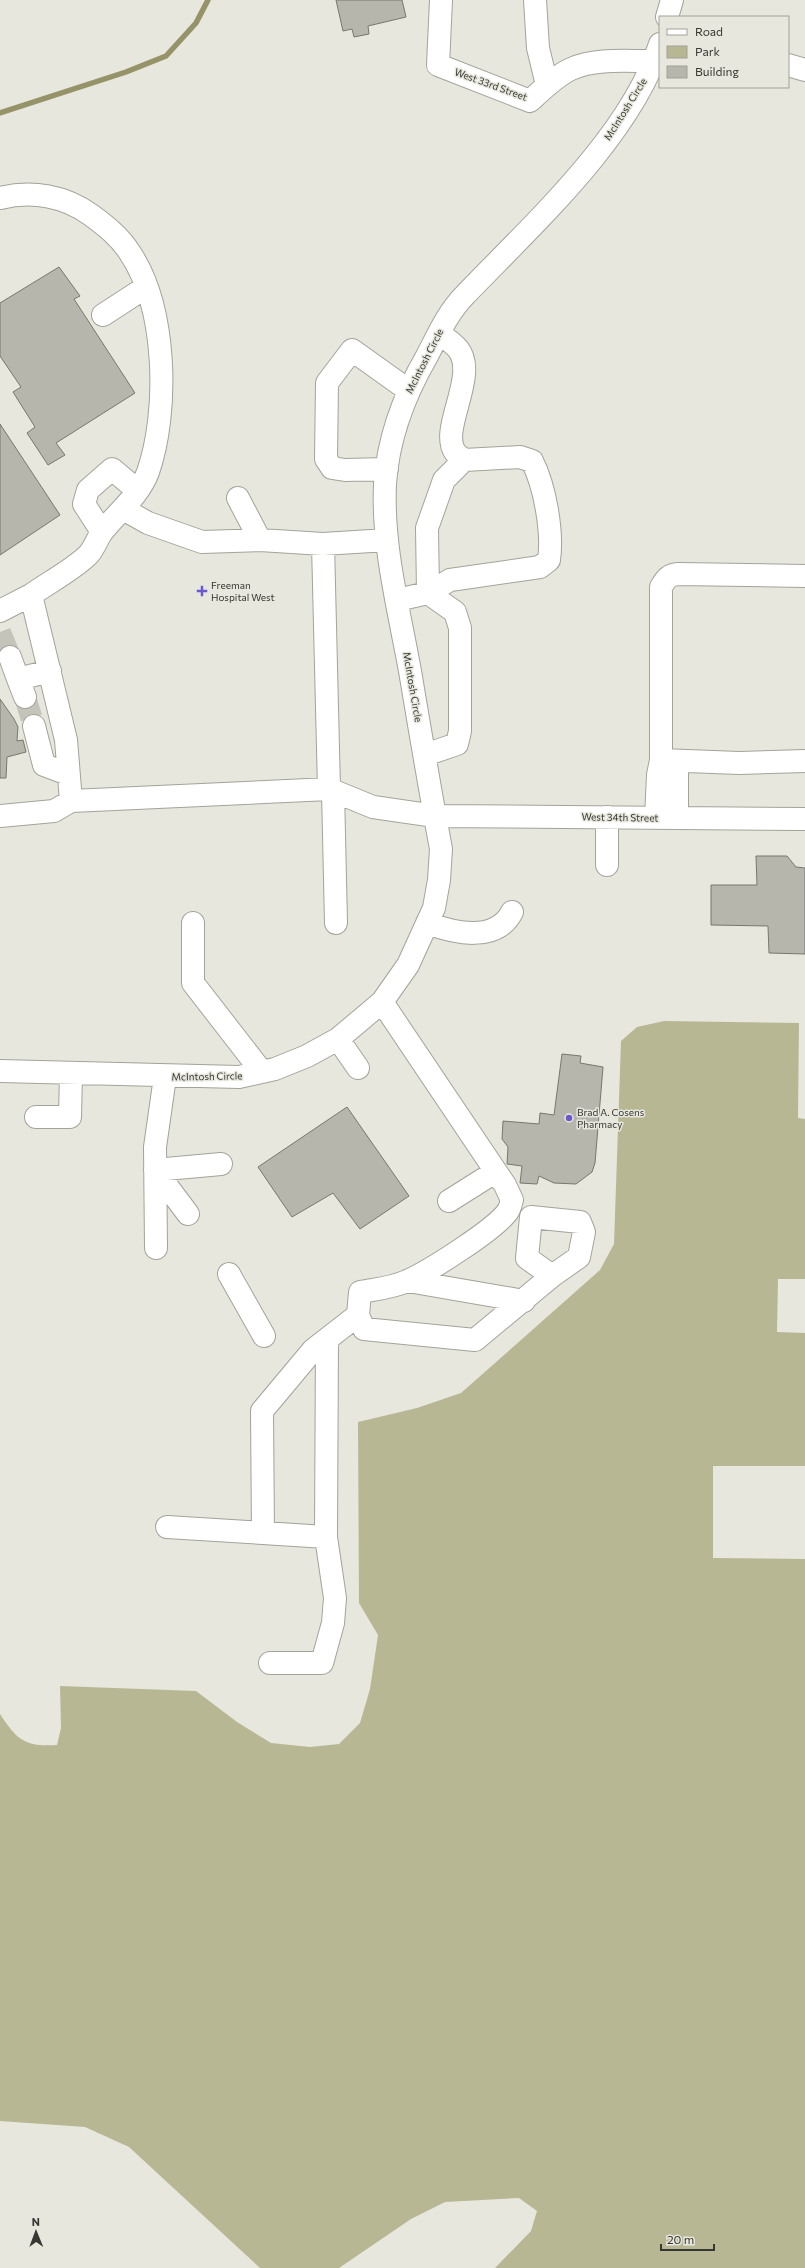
<svg xmlns="http://www.w3.org/2000/svg" width="805" height="2268" viewBox="0 0 805 2268" font-family="Commissioner,sans-serif">
<style>
.green{fill:#b8b794}
.lines{fill:none;stroke-linecap:round;stroke-linejoin:round}
.stream{stroke:#969369;stroke-width:5.5}
.building{fill:#b7b6ad;stroke:#77776e}
.minor-tunnel{stroke:#c4c4bb;stroke-width:22;stroke-dasharray:22 11;stroke-linecap:butt}
.minor-casing{stroke:#a3a39a;stroke-width:24}
.minor{stroke:#fff;stroke-width:22}
.poi-dot{fill:#6a58d1;stroke:#e7e7dd;stroke-width:1.5}
.labels{text-anchor:middle;dominant-baseline:central;stroke-width:3;stroke-linejoin:round;paint-order:stroke}
.street-label{font-size:10px;fill:#373733;stroke:#e7e7dd}
.poi-label{font-size:10px;fill:#373733;stroke:#e7e7dd;text-anchor:start}
</style>
<rect width="100%" height="100%" fill="#e7e7dd"/>
<!-- green -->
<path class="green" d="M664,1021L799,1023L798,1118L805,1119V1279H778L777,1332L805,1333V1466H713V1558L805,1559V2268H495L531,2231L537,2211L519,2198L445,2202L411,2219L339,2268H260L129,2147L85,2127L0,2121V1714C17,1740 25,1747 57,1745L61,1728L60,1686L196,1691L237,1722L271,1743L310,1747L339,1744L360,1723L370,1689L378,1635L359,1603L358,1422L417,1408L461,1393L600,1270L614,1244L621,1041L637,1027Z"/>
<g class="lines">
<!-- stream -->
<path class="stream" d="M0,113L126,72L166,56L196,23L208,0"/>
</g>
<!-- building -->
<path class="building" d="M336,0H402L406,17L368,26L369,34L354,37L352,29L343,31Z
M59,267L80,296L74,299L135,393L56,443L65,455L48,465L27,433L35,427L13,392L21,387L0,356V303Z
M0,424L60,515L0,555Z
M0,699L14,719L18,727L17,741L23,740L26,752L7,757L6,778H0Z
M756,856H787L796,867L805,868V954L769,953L768,926L711,925V885H757Z
M562,1054L581,1056L580,1063L603,1067L595,1163L592,1172L576,1184L554,1183L539,1176L537,1184L520,1183L522,1166L507,1164L508,1147L502,1139L503,1121L539,1124L540,1113L554,1115Z
M347,1107L409,1196L360,1229L333,1193L292,1217L258,1167Z"/>
<g class="lines">
<!-- minor-tunnel -->
<path class="minor-tunnel" d="M0,632L10,657
M25,697L34,726"/>
<!-- minor casing -->
<g class="minor-casing">
<path id="minor" d="M441,0L438,65L530,101C542,90 556,76 571,69C597,57 633,62 660,61
M535,0L538,48L547,85
M667,17L672,0
M788,65L805,70
M0,198C32,190 65,196 91,215C106,226 120,237 130,253C167,308 169,411 148,472C139,496 117,513 102,532C97,539 94,549 88,555C74,569 48,583 31,595L66,740L71,801
M103,315L146,287
M439,333C445,338 453,343 458,349C479,375 439,429 455,452C457,455 462,458 464,460
M520,457L532,461C545,486 553,532 549,560L540,567L450,580L428,593L427,528L444,480L464,460Z
M387,469L345,470L332,468L326,459L327,383L352,350L408,390
M238,498L260,540
M123,509L148,523L202,542L260,540L323,544L387,540
M102,532L84,504L88,490L112,469L137,490
M323,544L329,789
M805,576L678,574C668,575 666,579 661,587V760L739,763L805,761
M397,600L428,593L455,612L460,628V731L457,744L425,755
M0,611L31,595
M10,657L18,679L50,671
M18,679L25,697
M34,726L44,765L68,774
M333,791L336,923
M0,816L54,811L71,801L329,789L373,807L435,816L805,819
M607,817V865
M656,818L658,775L661,760
M677,818V761
M193,923V983L262,1072
M427,923C454,933 496,943 512,912
M382,1002L505,1185L512,1200C511,1203 510,1208 508,1211C496,1229 428,1272 407,1281C392,1288 376,1289 360,1292L358,1315L364,1329L475,1340L552,1276L579,1257L584,1232L580,1222L531,1217L527,1258L552,1276
M338,1039L358,1068
M0,1071L239,1077L275,1069L307,1056L338,1039L382,1002L408,965L434,908L439,880L441,849C430,790 420,731 410,671C399,610 382,546 385,484C388,439 405,394 427,356C438,335 448,312 465,295C531,226 631,136 660,44
M36,1117H70L71,1073
M155,1170L221,1164
M155,1170L188,1214
M449,1201L495,1172
M156,1248L155,1147L165,1077
M229,1274L264,1336
M408,1281L524,1301
M327,1339L326,1537L263,1533L262,1411L313,1350L358,1315
M167,1527L263,1533
M270,1663H322L333,1623L335,1598L326,1537"/>
</g>
<!-- minor -->
<use href="#minor" class="minor"/>
</g>
<!-- markers -->
<g class="poi-dot">
<path d="M200 585h4v4h4v4h-4v4h-4v-4h-4v-4h4z"/>
<circle cx="569" cy="1118" r="4"/>
</g>
<g class="labels">
<!-- street labels -->
<g class="street-label">
<text transform="translate(491 84) rotate(20)">West 33rd Street</text>
<text transform="translate(625 109) rotate(-58)">McIntosh Circle</text>
<text transform="translate(424 361) rotate(-63)">McIntosh Circle</text>
<text transform="translate(413 687) rotate(80)">McIntosh Circle</text>
<text transform="translate(620 817) rotate(1)">West 34th Street</text>
<text transform="translate(207 1076) rotate(-1)">McIntosh Circle</text>
</g>
<!-- poi labels -->
<g class="poi-label">
<text x="211" y="585">Freeman<tspan x="211" dy="12">Hospital West</tspan></text>
<text x="577" y="1112">Brad A. Cosens<tspan x="577" dy="12">Pharmacy</tspan></text>
</g>
</g>
<!-- legend -->
<rect x="659" y="16" width="130" height="72" fill="#e7e7dd" stroke="#a1a199"/>
<rect x="667" y="29" width="20" height="6" fill="#ffffff" stroke="#a1a199"/>
<text x="695" y="36" font-size="12" fill="#373733">Road</text>
<rect x="667" y="46" width="20" height="12" fill="#b8b794" stroke="#a1a199"/>
<text x="695" y="56" font-size="12" fill="#373733">Park</text>
<rect x="667" y="66" width="20" height="12" fill="#b7b6ad" stroke="#a1a199"/>
<text x="695" y="76" font-size="12" fill="#373733">Building</text>
<!-- north arrow -->
<g transform="translate(36 2232) rotate(359)" stroke="#e7e7dd" stroke-width="3" paint-order="stroke">
<path d="M0-3L7 15L0 10L-7 15Z" fill="#373733"/>
<text y="-6" font-size="11" font-weight="bold" text-anchor="middle" fill="#373733">N</text>
</g>
<!-- scale -->
<path d="M661 2244v6h53v-6" fill="none" stroke="#373733" stroke-width="2"/>
<text x="667" y="2244" font-size="12" fill="#373733" stroke="#e7e7dd" stroke-width="3" paint-order="stroke">20 m</text>
</svg>
